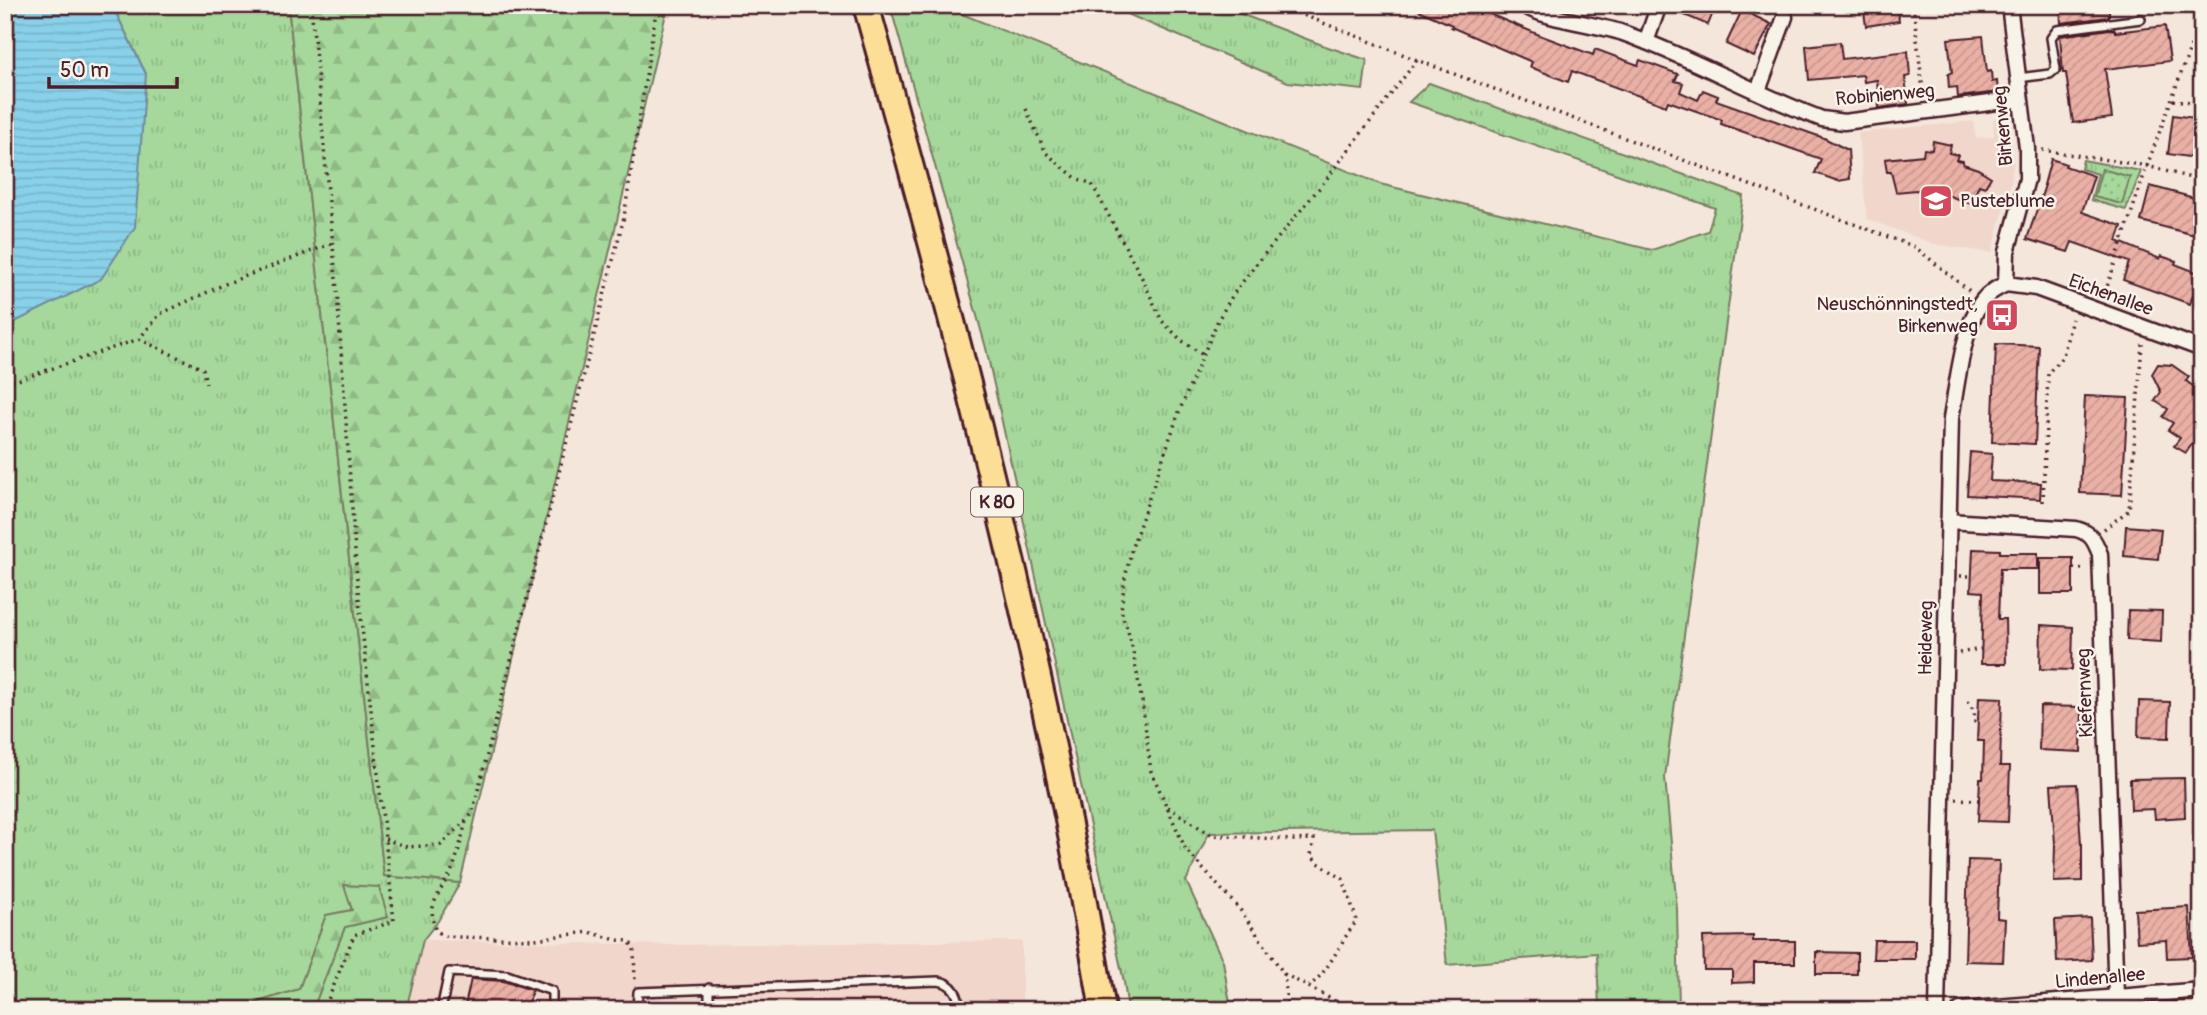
<svg xmlns="http://www.w3.org/2000/svg" width="2207" height="1015" viewBox="0 0 2207 1015" font-family="Pangolin,sans-serif">
<style>
.built{fill:#f1d6cb}
.grass{fill:url(#grass-tufts);stroke:#787c62;stroke-width:2}
.forest{fill:url(#forest-firs);stroke:#787c62;stroke-width:2}
.park{fill:url(#park-dots);stroke:#787c62;stroke-width:2}
.water{fill:url(#water-rules);stroke:#6f8a9d;stroke-width:2}
.building{fill:url(#building-hatch);stroke:#4a1f2b;stroke-width:2}
.lines{fill:none;stroke-linecap:round;stroke-linejoin:round}
.service-casing{stroke:#4a1f2b;stroke-width:12}
.minor-casing{stroke:#4a1f2b;stroke-width:19}
.trunk-casing{stroke:#4a1f2b;stroke-width:30}
.path{stroke:#4a1f2b;stroke-width:3.5;stroke-dasharray:2 5;stroke-linecap:butt}
.service{stroke:#f7f3e8;stroke-width:7}
.minor{stroke:#f7f3e8;stroke-width:14}
.trunk{stroke:#fdde96;stroke-width:24}
.labels{text-anchor:middle;dominant-baseline:central;stroke-width:5;stroke-linejoin:round;paint-order:stroke}
.shield{fill:#f7f3e8;stroke:#7e5f64;stroke-width:2}
.shield-label{font-size:18px;font-weight:bold;fill:#4a1f2b}
.street-label{font-size:19px;fill:#4a1f2b;stroke:#f7f3e8}
.poi-label{font-size:19px;fill:#4a1f2b;stroke:#f7f3e8;text-anchor:start}
</style>
<defs>
<pattern id="grass-tufts" width="24" height="20" patternUnits="userSpaceOnUse" patternTransform="scale(1.75)"><rect width="24" height="20" fill="#a5d89a"/><path d="M3 7l-1-3M5 7V3M7 7l1-3M15 17l-1-3M17 17v-4M19 17l1-3" fill="none" stroke="#90b985"/></pattern>
<pattern id="forest-firs" width="22" height="20" patternUnits="userSpaceOnUse" patternTransform="scale(1.75)"><rect width="22" height="20" fill="#a5d89a"/><path d="M5 1l3.5 6h-7zM16 11l3.5 6h-7z" fill="#90b985"/></pattern>
<pattern id="park-dots" width="8" height="8" patternUnits="userSpaceOnUse" patternTransform="scale(1.75)"><rect width="8" height="8" fill="#a5d89a"/><path d="M2 2h.1M6 6h.1" fill="none" stroke="#90b985" stroke-width="1.8" stroke-linecap="round"/></pattern>
<pattern id="water-rules" width="6" height="5" patternUnits="userSpaceOnUse" patternTransform="scale(1.75)"><rect width="6" height="5" fill="#88d1e9"/><path d="M0 2.5h6" fill="none" stroke="#77b3c8"/></pattern>
<pattern id="building-hatch" width="6" height="6" patternUnits="userSpaceOnUse" patternTransform="scale(1.75)"><rect width="6" height="6" fill="#eab0a5"/><path d="M-1 1l2-2M0 6l6-6M5 7l2-2" fill="none" stroke="#ca978e"/></pattern>
</defs>
<rect width="100%" height="100%" fill="#f4e6db"/>
<filter id="ink" filterUnits="userSpaceOnUse"><feTurbulence type="fractalNoise" baseFrequency=".0143" numOctaves="2"/><feDisplacementMap in="SourceGraphic" scale="14" xChannelSelector="R" yChannelSelector="G"/><feConvolveMatrix kernelMatrix="1 2 1 2 8 2 1 2 1" color-interpolation-filters="sRGB"/></filter>
<g filter="url(#ink)">
<!-- built -->
<path class="built" d="M2009,117L2013,167L2011,182L1992,253L1934,244L1867,219L1858,133L1973,121L1976,138L1994,136L1993,119Z
M423,940L669,945L1022,941V1010H406Z"/>
<!-- grass -->
<path class="grass" d="M119,5H288L384,876L460,883L438,921L423,940L406,1010H302L314,1006L345,927L388,917L344,885L352,910L326,915L299,989L234,1010H5V326H7L146,74L115,11Z
M890,5H960L962,14L1380,184L1652,250L1708,231L1715,208L1409,102L1429,83L1743,196L1665,777L1677,909L1679,1010H1599L1597,953L1447,965L1432,830L1209,833L1186,881L1223,961L1231,1010H1128L1124,982L986,348Z
M1106,5H1217L1325,46L1367,60L1363,90L1288,82Z
M2083,160L2141,171L2126,210L2091,200L2098,174L2081,169Z"/>
<!-- forest -->
<path class="forest" d="M288,5H668L460,883L384,876Z
M344,885L379,887L388,917L345,927L314,1006L302,1010H234L299,989L326,915L352,910Z"/>
<!-- park -->
<path class="park" d="M2102,169L2130,177L2122,204L2094,197Z"/>
<!-- water -->
<path class="water" d="M5,5H119L115,11L146,74L135,227L101,279L7,326H5Z"/>
<!-- building -->
<path class="building" d="M1407,5H1468L1542,36L1593,55L1595,49L1638,65L1640,60L1678,74L1675,81L1683,83L1680,92L1698,100L1703,90L1718,96L1716,100L1824,138L1848,150L1850,179L1838,181L1815,173L1821,159L1721,124L1722,120L1668,101L1666,106L1572,71L1568,82L1530,67L1532,62L1451,27L1452,25Z
M1668,5H1716L1708,25L1668,8Z
M1863,5H1897L1899,21L1866,26Z
M2060,5H2109V17L2061,23Z
M1742,10L1771,24L1754,57L1726,44Z
M2165,26L2170,61L2105,69L2112,118L2073,123L2066,73H2063L2060,36L2110,29L2115,30V32Z
M1983,36L1987,72L1991,71L1992,82L1997,81L1998,92L1958,97L1957,87L1949,88L1948,74L1952,72L1948,39Z
M1840,42L1842,59L1908,51L1910,76L1905,77L1908,104L1879,108L1877,80L1864,82L1863,75L1809,80L1806,46Z
M2173,115L2202,119V159L2168,154Z
M1933,141L1951,145L1949,153L1958,155L1956,160L1963,161V164L1978,169L1991,177L1985,187L1979,185L1971,204L1947,195L1916,190L1896,192L1891,172H1887L1885,159L1923,155L1924,149L1932,150Z
M2051,159L2066,164L2065,166L2094,176L2082,212L2122,226L2117,241L2160,259L2161,256L2176,261L2175,264L2201,274L2190,304L2123,280L2129,262L2072,242L2068,252L2027,239L2045,185H2044Z
M2150,186L2202,200V237L2141,221Z
M1996,344L2039,346L2035,444L1992,442Z
M2158,364L2172,365L2189,377L2186,381L2197,389L2193,395L2202,401V451L2192,444L2186,453L2174,446L2180,438L2168,430L2173,423L2163,417L2168,409L2155,401L2161,392L2152,374Z
M2085,396L2128,398L2122,495L2080,493Z
M1970,452L1992,454L1990,481L2041,483L2040,499L1967,495Z
M2126,526L2161,529L2158,559L2124,556Z
M1973,549L2000,550V553H2038V569H2000L1998,619H2005L2006,664H1981L1983,592L1971,591Z
M2040,558H2073V594H2040Z
M2128,610L2162,611L2161,642L2127,640Z
M2041,625L2073,627L2072,670L2040,669Z
M1979,697L2002,698L2000,766H2010L2008,822L1978,821L1980,779H1983L1984,741H1977Z
M2139,701L2170,702L2169,738L2138,737Z
M2040,706L2082,707L2081,752L2039,750Z
M2184,778L2185,817L2155,819L2154,809L2131,810L2130,779Z
M2077,784L2081,844H2082V881L2054,882L2055,844L2051,785Z
M1968,860L1999,861L1997,918L2005,919L2003,962L1965,961Z
M2189,907L2192,957L2167,958L2166,940L2137,942L2135,910Z
M2090,918L2092,960L2057,962L2055,920Z
M1753,936V941H1795V963H1754V982L1732,983V970H1704L1703,937Z
M1874,940H1915V959H1873Z
M1816,952L1857,953V974H1816Z
M471,979L503,981L532,990L527,1010H464Z"/>
<g class="lines">
<!-- service casing -->
<g class="service-casing">
<path id="service" d="M2018,78L2050,74L2056,69L2051,38L2057,30L2141,19
M441,1010L449,972L507,975L552,991V1010
M637,1010L638,992L938,981C953,983 960,995 959,1010
M709,1010V988"/>
</g>
<!-- minor casing -->
<g class="minor-casing">
<path id="minor" d="M1524,5C1543,19 1598,24 1623,33C1691,57 1754,94 1822,119L1844,122L2020,99
M1646,42L1659,5
M1758,91L1785,17
M2006,284L2007,252L2027,179V148L2009,5
M2006,284L2036,288L2202,349
M1948,521L2076,529C2091,533 2094,539 2100,554L2116,996
M1937,1010L1951,418C1957,386 1963,325 1983,300C1989,292 1997,288 2006,284
M1960,1010L2202,990"/>
</g>
<!-- trunk casing -->
<g class="trunk-casing">
<path id="trunk" d="M866,5C959,336 1046,670 1103,1010"/>
</g>
<!-- path -->
<path class="path" d="M311,5L337,290L357,581L394,921L354,935L324,1010
M1278,5L1417,60L1915,247L1972,293
M1913,5L1924,99
M2173,100L2202,103
M1026,109L1046,153L1076,178L1092,184L1142,278L1162,321L1181,340L1203,355
M2042,150L2147,166L2202,181
M2103,299L2147,166L2193,41L2202,39
M139,339L203,369L206,384
M5,380L15,381L139,339L160,314L225,284L333,243
M2043,502L2048,373L2063,356L2072,319
M2104,529L2129,510L2142,344
M2073,568L2085,569
M1960,576H1972
M1959,653L1981,649
M1968,701L1974,711L1975,722L1978,723
M1956,799L1979,800
M1168,807L1211,835L1293,840L1314,839L1311,855L1317,862L1343,879L1357,921C1339,942 1331,970 1309,986
M466,822C462,836 459,851 454,865C445,890 424,901 436,931L445,936L459,937L535,939L589,932L616,940L629,941L634,948L635,983
M385,839L407,847L441,845L472,814L624,217L657,5
M1284,974L1352,1010
M1288,1010L1284,974L1241,911L1186,850L1151,771L1142,701L1131,641L1121,610L1125,578L1132,547L1179,412L1218,320L1234,293L1254,267L1325,181L1417,60"/>
<!-- service -->
<use href="#service" class="service"/>
<!-- minor -->
<use href="#minor" class="minor"/>
<!-- trunk -->
<use href="#trunk" class="trunk"/>
</g>
</g>
<!-- icons -->
<defs>
<g id="school-square" transform="scale(1.75)"><rect x="-9" y="-9" width="18" height="18" rx="4" fill="#d1495b" stroke="#f7f3e8"/><path d="M0-5L7-2L0 1L-7-2ZM-4 1L0 2.5L4 1V4Q0 6-4 4Z" fill="#fff"/></g>
<g id="bus-square" transform="scale(1.75)"><rect x="-9" y="-9" width="18" height="18" rx="4" fill="#d1495b" stroke="#f7f3e8"/><path d="M-5-6H5V4H4V6H2V4H-2V6H-4V4H-5ZM-3.5-4V0h7V-4ZM-3.5 1.2v1.5H-2V1.2ZM2 1.2v1.5H3.5V1.2Z" fill="#fff"/></g>
</defs>
<g fill-rule="evenodd">
<use href="#school-square" x="1936" y="201"/>
<use href="#bus-square" x="2002" y="315"/>
</g>
<g class="labels">
<!-- shield labels -->
<rect class="shield" x="971" y="487.5" width="52" height="29" rx="5"/>
<g class="shield-label">
<text x="997" y="502">K 80</text>
</g>
<!-- street labels -->
<g class="street-label">
<text transform="translate(1885 95) rotate(-5)">Robinienweg</text>
<text transform="translate(2003 126) rotate(-95)">Birkenweg</text>
<text transform="translate(2111 295) rotate(20)">Eichenallee</text>
<text transform="translate(1926 638) rotate(-89)">Heideweg</text>
<text transform="translate(2085 693) rotate(-92)">Kiefernweg</text>
<text transform="translate(2100 978) rotate(-5)">Lindenallee</text>
</g>
<!-- poi labels -->
<g class="poi-label">
<text x="1960" y="201">Pusteblume</text>
<text x="1978" y="304" text-anchor="end">Neuschönningstedt,<tspan x="1978" dy="22">Birkenweg</tspan></text>
</g>
</g>
<!-- margin -->
<rect width="2207" height="1015" fill="none" stroke="#f7f3e8" stroke-width="28"/>
<rect x="14" y="14" width="2179" height="987" fill="none" stroke="#4a1f2b" stroke-width="2.5" filter="url(#ink)"/>
<!-- scale -->
<path d="M49 77v10h128v-10" fill="none" stroke="#4a1f2b" stroke-width="3.5"/>
<text x="60" y="77" font-size="21" fill="#4a1f2b" stroke="#f7f3e8" stroke-width="5" paint-order="stroke">50 m</text>
</svg>
